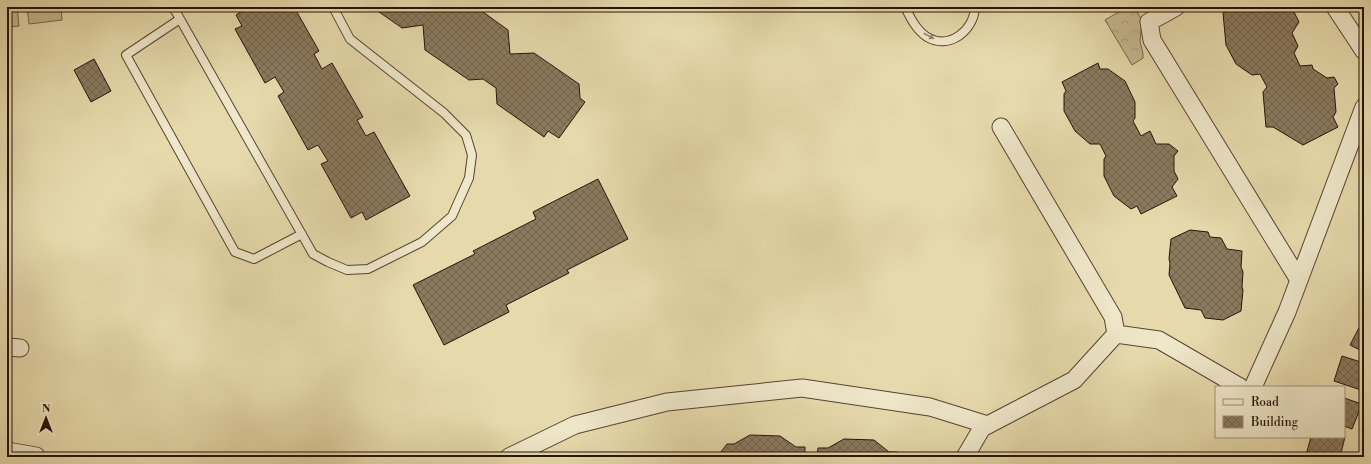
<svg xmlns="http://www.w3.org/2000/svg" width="1371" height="464" viewBox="0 0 1371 464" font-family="'Libre Bodoni',serif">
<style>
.grass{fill:#c6b890;stroke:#76654c}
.park{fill:url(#park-crowns);stroke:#76654c}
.building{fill:url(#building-cross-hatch);stroke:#271209}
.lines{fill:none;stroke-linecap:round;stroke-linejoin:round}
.service-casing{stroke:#574432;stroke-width:10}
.minor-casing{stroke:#574432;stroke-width:19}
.service{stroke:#efe7c9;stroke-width:8}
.minor{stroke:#efe7c9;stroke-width:17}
.oneway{fill:#958773}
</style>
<defs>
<pattern id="park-crowns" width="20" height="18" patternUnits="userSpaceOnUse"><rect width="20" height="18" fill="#c6b890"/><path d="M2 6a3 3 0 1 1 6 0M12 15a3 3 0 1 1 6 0" fill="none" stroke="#aa9d7b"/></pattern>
<pattern id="building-cross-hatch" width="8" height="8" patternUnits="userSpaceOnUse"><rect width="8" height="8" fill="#8a7a5e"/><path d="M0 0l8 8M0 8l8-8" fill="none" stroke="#71634c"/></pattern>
</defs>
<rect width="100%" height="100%" fill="#e6daac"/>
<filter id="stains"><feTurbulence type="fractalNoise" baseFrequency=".005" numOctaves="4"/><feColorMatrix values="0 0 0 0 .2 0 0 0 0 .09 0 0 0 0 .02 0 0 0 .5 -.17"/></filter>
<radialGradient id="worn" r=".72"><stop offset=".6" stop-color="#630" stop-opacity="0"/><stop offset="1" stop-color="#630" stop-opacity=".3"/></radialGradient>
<!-- grass -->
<path class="grass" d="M7,7H17L19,26L7,27Z
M27,7H61L62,20L29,24Z"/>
<!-- park -->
<path class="park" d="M1127,7H1135L1142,21L1140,41L1143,54V58L1132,65L1105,20Z"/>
<!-- building -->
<path class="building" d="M249,7H294L319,51L314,54L322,69L332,63L363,117L357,120L366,136L374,132L410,196L366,220L362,212L351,218L321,164L328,161L318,145L308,150L278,96L284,92L275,77L265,83L235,29L242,26L236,15Z
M372,7H476L508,30L510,54L534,53L579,84L580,98L585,102L559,138L548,131L544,137L497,104L496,88L483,79L469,80L425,50L423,25L402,28Z
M1235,7H1275L1277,11L1293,10L1299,22L1292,33L1298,46L1294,53L1300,66L1312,65L1313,69L1327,78L1334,77L1338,84L1334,88L1336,112L1333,117L1338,127L1303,145L1273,127H1266L1263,92L1267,87L1260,74L1252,75L1236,64L1226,45L1223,13Z
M94,59L111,91L91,102L74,70Z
M1098,63L1100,69H1108L1125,81L1135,102V118L1133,121L1141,136L1150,131L1156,144H1169L1178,151L1174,156V171L1178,179L1172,187L1177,196L1141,214L1137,206L1131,209L1114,196L1104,176V159L1106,156L1100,144H1090L1075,131L1064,111V94L1066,91L1062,82Z
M598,179L628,239L567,270L569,273L506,305L509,312L444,345L413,285L475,254L473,251L536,219L533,212Z
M1190,230L1208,232L1210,237L1221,238L1227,249L1242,251L1241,267L1243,272L1242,287L1243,290L1241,311L1223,320L1205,318L1201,310L1185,308L1169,275L1170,263L1169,259L1171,239Z
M1363,320H1364V352L1350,345Z
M1342,356L1364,363V391L1334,381Z
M1344,398L1362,404L1352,429L1344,426Z
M750,435L780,436L796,447H805V457H717L727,444H734Z
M1311,437H1345L1340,457H1317L1306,455Z
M844,439L874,440L889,452H897L899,457H817L818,448H828Z"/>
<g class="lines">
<!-- service casing -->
<g class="service-casing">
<path id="service" d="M172,7L176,12L313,254L328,262L347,270L368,269L422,242L452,216L469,178L472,155L466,135L444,113L350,39L333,7
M905,7C910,17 916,30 927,37C949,50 974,31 975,7
M180,19L126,55L235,252L254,259L302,234"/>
</g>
<!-- minor casing -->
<g class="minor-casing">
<path id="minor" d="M1176,7L1149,22L1152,40L1299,280
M1335,7L1364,51
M1116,334L1159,340L1240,387
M7,347L20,348
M1253,387L1287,312L1364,107
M7,451L36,456V457
M509,457L575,425L667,402L802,388L930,407L988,425
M965,457L982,428L1074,380L1116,334L1113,317L1001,127"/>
</g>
<!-- service -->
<use href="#service" class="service"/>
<!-- minor -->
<use href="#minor" class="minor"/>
</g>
<!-- one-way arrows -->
<defs><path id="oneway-solid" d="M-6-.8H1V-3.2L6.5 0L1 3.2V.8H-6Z"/></defs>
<use class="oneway" href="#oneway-solid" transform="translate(929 36) rotate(28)"/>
<!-- margin -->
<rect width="1371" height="464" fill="none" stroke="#e6daac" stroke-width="24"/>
<rect x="8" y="8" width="1355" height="448" fill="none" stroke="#271209" stroke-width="2"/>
<rect x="12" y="12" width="1347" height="440" fill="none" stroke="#271209"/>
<!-- legend -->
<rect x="1215" y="386" width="130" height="52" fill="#efe7c9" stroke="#9f927c"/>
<rect x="1223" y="399" width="20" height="6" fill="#efe7c9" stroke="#9f927c"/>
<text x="1251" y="406" font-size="12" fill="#271209">Road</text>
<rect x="1223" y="416" width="20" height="12" fill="url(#building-cross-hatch)" stroke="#9f927c"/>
<text x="1251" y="426" font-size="12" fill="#271209">Building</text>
<!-- north arrow -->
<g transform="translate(46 418)" stroke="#efe7c9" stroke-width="3" paint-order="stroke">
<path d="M0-3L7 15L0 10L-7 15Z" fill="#271209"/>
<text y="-6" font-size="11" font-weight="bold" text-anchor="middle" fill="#271209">N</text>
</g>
<rect width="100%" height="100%" filter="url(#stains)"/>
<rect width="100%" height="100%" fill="url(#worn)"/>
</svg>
